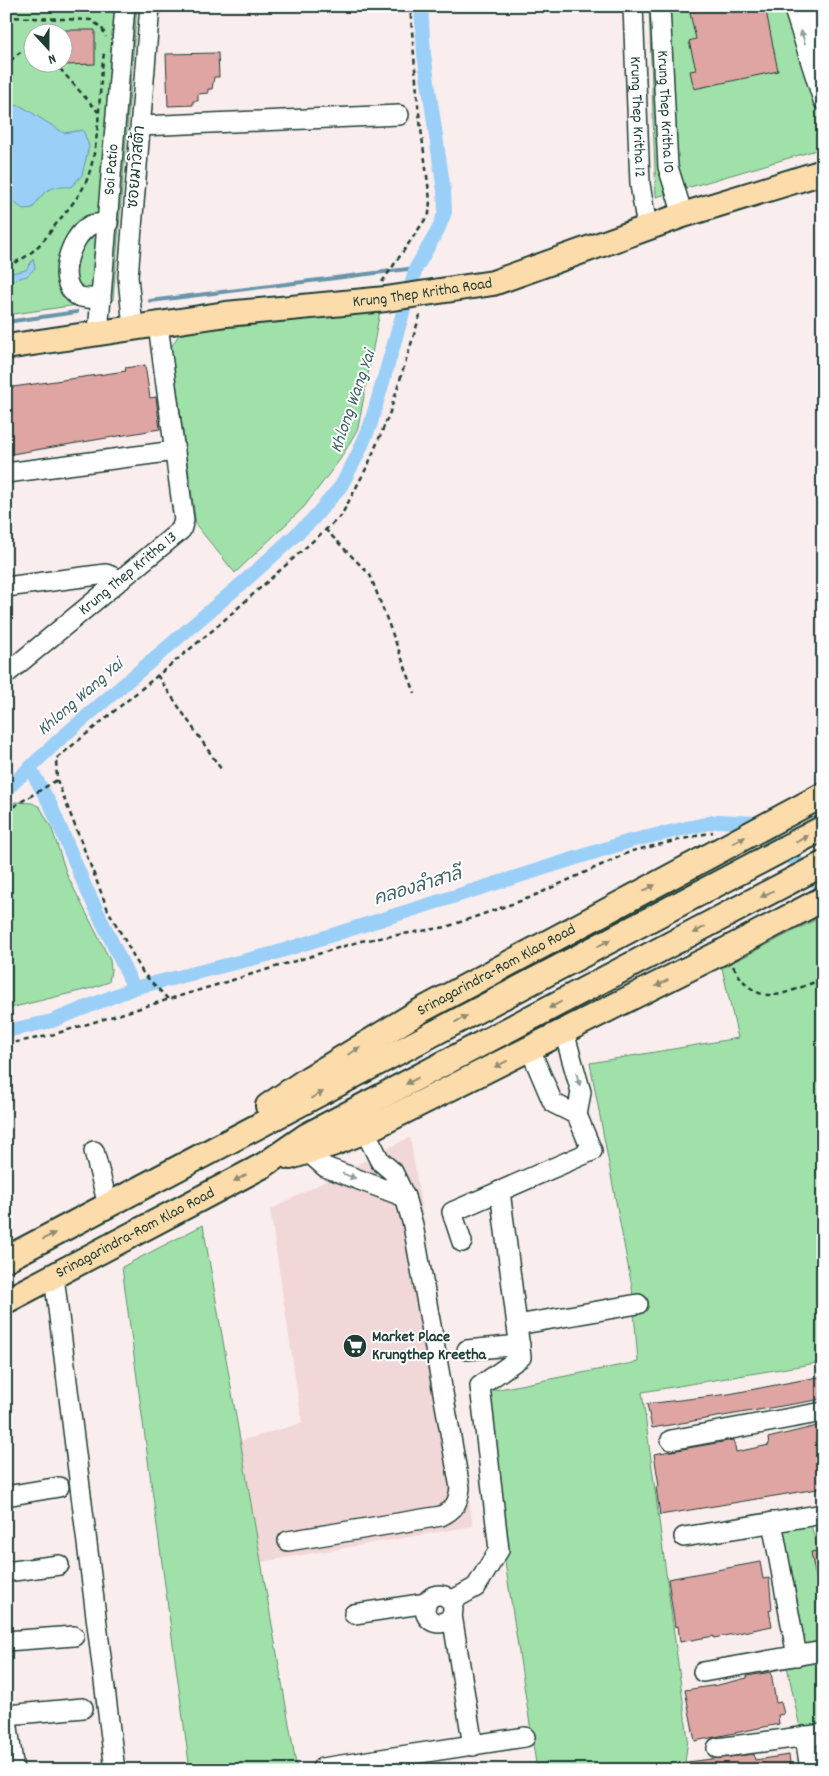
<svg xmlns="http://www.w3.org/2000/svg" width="829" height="1776" viewBox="0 0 829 1776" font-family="Dekko,'Playpen Sans Thai',sans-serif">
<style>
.built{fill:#f1d7d7}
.green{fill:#a0e1aa;stroke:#608f6f;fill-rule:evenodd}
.water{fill:#9acff8;stroke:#6995aa}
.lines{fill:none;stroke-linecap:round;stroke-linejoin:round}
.stream{stroke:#6995aa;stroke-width:4}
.canal{stroke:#9acff8;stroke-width:14}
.building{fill:#dfa5a3;stroke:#1f3d34}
.minor-casing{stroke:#1f3d34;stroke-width:22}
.major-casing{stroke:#1f3d34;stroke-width:28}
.path{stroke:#1f3d34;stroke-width:2.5;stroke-dasharray:5 4;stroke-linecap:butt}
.minor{stroke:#fff;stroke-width:19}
.major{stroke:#fddcac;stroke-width:24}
.oneway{fill:#8f9e9a}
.oneway2{fill:#8e8c70}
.labels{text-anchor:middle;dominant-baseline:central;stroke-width:4;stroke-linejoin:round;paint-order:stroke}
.street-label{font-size:16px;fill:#1f3d34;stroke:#fff}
.poi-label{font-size:16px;font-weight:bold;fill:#1f3d34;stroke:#fff;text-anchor:start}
.water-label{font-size:18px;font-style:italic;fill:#3e6265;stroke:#fff}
</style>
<rect width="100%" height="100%" fill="#f9eded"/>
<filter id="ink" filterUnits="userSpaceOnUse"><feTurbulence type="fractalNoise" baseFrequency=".02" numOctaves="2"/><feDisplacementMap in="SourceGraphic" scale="10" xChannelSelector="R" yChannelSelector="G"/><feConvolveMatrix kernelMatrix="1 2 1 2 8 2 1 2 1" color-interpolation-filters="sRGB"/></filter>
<g filter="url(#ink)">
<!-- built -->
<path class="built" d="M410,1137L473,1526L261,1562L240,1441L302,1423L270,1210Z"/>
<!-- green -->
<path class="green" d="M6,6H137L113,300L6,315ZM32,32H62V62H32Z
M649,6H823V148L656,197Z
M380,311L358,428L341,458L304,507L235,573L196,525L171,347L180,333Z
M15,802L32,803L40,807L52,829L67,875L110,960L111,970L109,982L92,988L6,1009V808Z
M819,918L823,920V1362L642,1392L688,1739L684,1770H537L479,1393L638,1362L632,1287L590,1063L738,1038L722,968Z
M203,1225L297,1770H190L122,1267Z
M811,1525L823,1568V1644L804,1649L778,1532L789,1527Z
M820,1662L823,1724L800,1728L787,1666Z"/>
<!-- water -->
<path class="water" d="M6,105L21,106L64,133L83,130L89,146L82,175L71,187C49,186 44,190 33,208L23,209L6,196Z
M33,259L35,268L27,276L6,282V274L26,270Z"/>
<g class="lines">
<!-- stream -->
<path class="stream" d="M150,301L416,268
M6,322L77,312"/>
<!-- canal -->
<path class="canal" d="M30,768L51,806L85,886L134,988
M6,790L60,739L247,579L312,520L341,486L357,456L370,426L416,268L438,230L445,212L444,191L424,54L421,6
M6,1031L52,1021L134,988L275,953L630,841L718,821L756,823L823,887"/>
</g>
<!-- building -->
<path class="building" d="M703,6H765L778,71L694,89L690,71L696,70L689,41L696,39L689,9Z
M65,30H95V64L65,65Z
M218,53L219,77H214L212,89H208V93L198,94V101H193V105L168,106L166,54Z
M145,365L150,398L156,397L160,429L6,455V388L126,371L125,368Z
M823,1376V1397L817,1400L652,1428L647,1404L729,1394Z
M821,1425L823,1488L660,1515L656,1487L659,1486L654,1454L734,1440L736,1452L769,1445L768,1438Z
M823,1550V1584H817L811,1552Z
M760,1562L763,1579L769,1578L772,1609L769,1610L772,1626L714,1638V1636L680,1642L678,1626L675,1627L668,1579Z
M771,1672L776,1703L781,1702L784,1714L778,1715L779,1724L695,1741L685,1690L718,1685L747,1678V1676Z
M754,1754L755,1760L789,1755L791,1770H678V1763Z"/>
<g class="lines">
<!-- minor casing -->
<g class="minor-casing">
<g id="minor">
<path id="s1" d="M633,6L640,184L647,228"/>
<path id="s2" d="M660,6L668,167L683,215"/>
<path d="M793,6L823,100"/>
<path d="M808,6L823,55"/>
<path d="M141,126L399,115"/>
<path d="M101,299C94,298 80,299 75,294C56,279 71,237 89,226C93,223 102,224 108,223"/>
<path d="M133,328L128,277L150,6"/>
<path id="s3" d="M98,333L125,6"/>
<path d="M6,473L175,451"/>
<path d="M6,587L106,574L121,580"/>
<path id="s4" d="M6,674L181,530L184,520L158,325"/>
<path d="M530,1049L553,1103L577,1115L581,1092L564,1032"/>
<path d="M94,1151L108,1205"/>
<path d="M308,1152L325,1167L405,1197"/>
<path d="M462,1242L452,1212L592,1151L577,1115"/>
<path d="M54,1276L115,1770"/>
<path d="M517,1325L638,1304"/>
<path d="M467,1350L520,1345"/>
<path d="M671,1440L823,1412"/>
<path d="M6,1496L59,1487"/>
<path d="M772,1522L797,1656"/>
<path d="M684,1537L823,1514"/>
<path d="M288,1541L441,1516C455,1509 458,1503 460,1488L413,1225L405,1197L393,1172L380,1161L365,1131"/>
<path d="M6,1572L59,1565"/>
<circle cx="439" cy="1609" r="14"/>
<path d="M451,1601L476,1587L499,1550L480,1386L521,1357L500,1191"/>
<path d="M354,1614L427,1603"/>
<path d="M452,1615L473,1746"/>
<path d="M6,1641L74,1636"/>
<path d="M703,1672L823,1651"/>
<path d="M6,1713L14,1770"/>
<path d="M7,1715L83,1708"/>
<path d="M805,1736L810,1770"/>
<path d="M717,1748L823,1734"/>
<path d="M322,1768L525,1737"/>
</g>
</g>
<!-- major casing -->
<g class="major-casing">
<g id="major">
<path id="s5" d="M6,347L226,314L386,299L493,283L683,215L823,172"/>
<path id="s6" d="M268,1106L308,1079L420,1011L823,795"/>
<path d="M290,1157L332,1144L365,1131L724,951L823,899"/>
<path d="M6,1259L823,828"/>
<path id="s7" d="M6,1301L264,1165L306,1136L823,864"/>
</g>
</g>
<!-- path -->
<path class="path" d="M6,17L91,20L102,28L106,37
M54,62L98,112
M6,69C12,57 20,50 32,48
M6,265C25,262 43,243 53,228C66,211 83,194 89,174C101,135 98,92 104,53
M382,282L429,214L430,200L418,105L410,6
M325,529L370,575L415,693
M157,675L221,769
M6,811L57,780
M733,966C759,1012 783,993 823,979
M168,999L143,973L108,910L57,780L56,759L213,630L341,516L368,465L390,412L421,312
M6,1044L48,1036L361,941L446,927L529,898L632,851L713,832"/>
<!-- minor -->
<use href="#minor" class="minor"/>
<!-- major -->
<use href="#major" class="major"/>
</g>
<!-- one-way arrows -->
<defs><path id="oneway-solid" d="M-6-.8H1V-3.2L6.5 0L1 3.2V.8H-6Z" transform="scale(1.25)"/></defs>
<g class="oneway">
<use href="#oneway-solid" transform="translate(803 37) rotate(-107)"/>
<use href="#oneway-solid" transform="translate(578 1079) rotate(74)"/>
<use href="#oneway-solid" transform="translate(349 1176) rotate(20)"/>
</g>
<g class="oneway2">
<use href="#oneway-solid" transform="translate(802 839) rotate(-28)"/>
<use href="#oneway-solid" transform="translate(739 840) rotate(-28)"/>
<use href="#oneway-solid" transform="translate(649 888) rotate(-28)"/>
<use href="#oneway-solid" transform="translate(767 894) rotate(152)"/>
<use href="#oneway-solid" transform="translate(699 930) rotate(152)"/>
<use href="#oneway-solid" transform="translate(604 943) rotate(-28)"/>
<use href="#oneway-solid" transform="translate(662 983) rotate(153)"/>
<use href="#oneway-solid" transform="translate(555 1005) rotate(152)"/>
<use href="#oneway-solid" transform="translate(461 1019) rotate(-28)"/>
<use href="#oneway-solid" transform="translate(354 1051) rotate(-31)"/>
<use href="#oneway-solid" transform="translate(501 1064) rotate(154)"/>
<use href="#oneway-solid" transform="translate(412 1081) rotate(152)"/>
<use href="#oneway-solid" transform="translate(317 1095) rotate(-28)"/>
<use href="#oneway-solid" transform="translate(240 1178) rotate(152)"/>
<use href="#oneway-solid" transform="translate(49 1236) rotate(-28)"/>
</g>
</g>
<!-- icons -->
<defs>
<g id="supermarket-disc" transform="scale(1.25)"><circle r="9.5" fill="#1f3d34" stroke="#fff"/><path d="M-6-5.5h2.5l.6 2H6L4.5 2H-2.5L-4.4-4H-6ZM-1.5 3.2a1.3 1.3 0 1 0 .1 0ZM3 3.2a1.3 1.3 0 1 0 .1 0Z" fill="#fff"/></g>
</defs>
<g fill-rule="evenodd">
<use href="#supermarket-disc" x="355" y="1346"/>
</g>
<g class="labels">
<!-- street labels -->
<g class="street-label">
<text stroke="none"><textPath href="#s2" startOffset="106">Krung Thep Kritha 10</textPath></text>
<text stroke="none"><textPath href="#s1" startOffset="111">Krung Thep Kritha 12</textPath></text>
<text transform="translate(137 167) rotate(-85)">ซอยมาวิสต้า</text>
<text stroke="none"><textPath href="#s3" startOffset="164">Soi Patio</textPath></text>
<text stroke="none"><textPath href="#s5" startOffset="420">Krung Thep Kritha Road</textPath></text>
<text stroke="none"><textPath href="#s4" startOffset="158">Krung Thep Kritha 13</textPath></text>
<text stroke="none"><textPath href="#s6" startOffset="266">Srinagarindra-Rom Klao Road</textPath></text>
<text stroke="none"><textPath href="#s7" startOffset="146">Srinagarindra-Rom Klao Road</textPath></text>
</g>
<!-- poi labels -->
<g class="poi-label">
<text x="372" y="1337">Market Place<tspan x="372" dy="18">Krungthep Kreetha</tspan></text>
</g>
<!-- water labels -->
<g class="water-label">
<text transform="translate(354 402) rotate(-71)">Khlong Wang Yai</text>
<text transform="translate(81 698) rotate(-41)">Khlong Wang Yai</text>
<text transform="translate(418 888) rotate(-17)">คลองลำสาลี</text>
</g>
</g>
<!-- margin -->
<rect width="829" height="1776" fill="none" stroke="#fff" stroke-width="25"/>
<rect x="12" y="12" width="804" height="1751" fill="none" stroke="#1f3d34" stroke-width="2" filter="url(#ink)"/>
<!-- north arrow -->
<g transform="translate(48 48) rotate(159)"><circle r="24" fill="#ffffff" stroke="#a5b1ae"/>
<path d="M0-4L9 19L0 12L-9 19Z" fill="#1f3d34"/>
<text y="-8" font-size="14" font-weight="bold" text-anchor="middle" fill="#1f3d34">N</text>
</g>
</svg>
